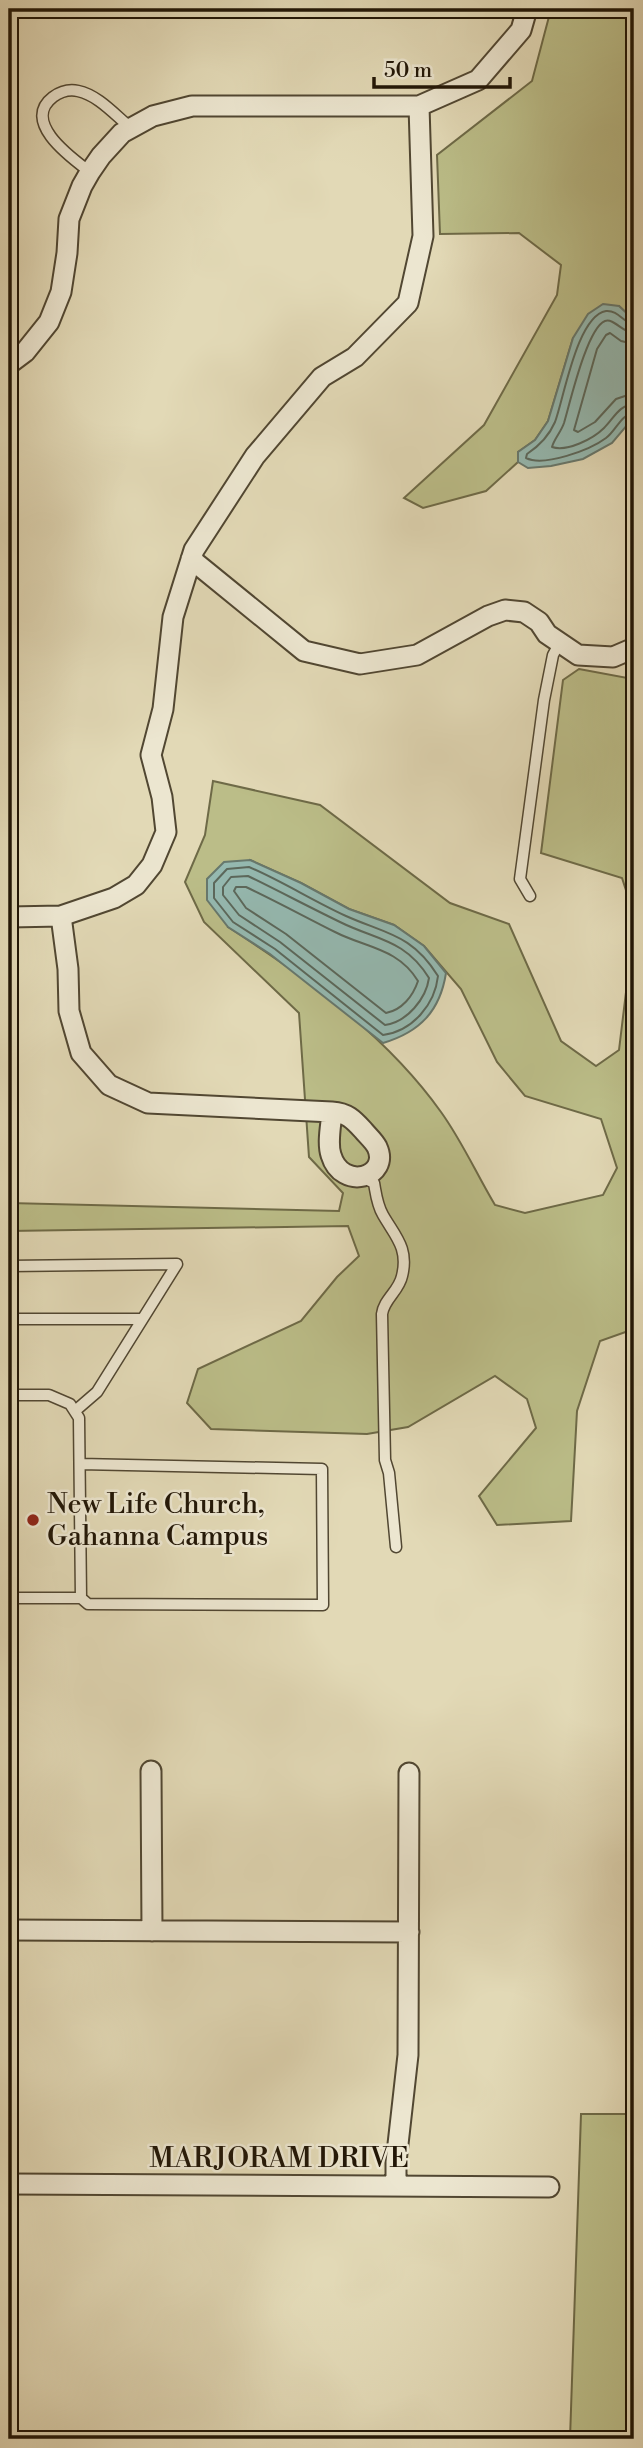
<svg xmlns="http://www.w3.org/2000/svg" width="643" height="2448" viewBox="0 0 643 2448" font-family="'Libre Bodoni',serif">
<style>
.green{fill:#bbbd88;stroke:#6e6a47;stroke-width:2;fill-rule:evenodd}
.water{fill:#95bab2;stroke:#67786d;stroke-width:2}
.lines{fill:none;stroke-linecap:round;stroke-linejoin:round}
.shore{stroke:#5b685c;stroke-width:2}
.service-casing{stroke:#514732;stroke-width:13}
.minor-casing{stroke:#514732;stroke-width:23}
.service{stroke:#ece6d0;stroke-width:10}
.minor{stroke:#ece6d0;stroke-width:19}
.poi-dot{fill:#8f2418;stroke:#ece6d0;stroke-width:2.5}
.labels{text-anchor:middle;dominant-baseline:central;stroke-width:5;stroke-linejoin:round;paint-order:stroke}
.poi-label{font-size:28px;fill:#211606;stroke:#ece6d0;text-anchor:start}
.street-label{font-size:28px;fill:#211606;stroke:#ece6d0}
</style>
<rect width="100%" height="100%" fill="#e2d9b6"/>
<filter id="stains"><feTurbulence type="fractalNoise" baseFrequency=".00286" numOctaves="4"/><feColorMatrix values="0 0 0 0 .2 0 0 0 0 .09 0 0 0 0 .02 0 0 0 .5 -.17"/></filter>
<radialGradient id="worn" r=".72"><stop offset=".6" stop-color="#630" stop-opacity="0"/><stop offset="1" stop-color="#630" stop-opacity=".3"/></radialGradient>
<!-- green -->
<path class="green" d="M551,9H634V320L619,306L573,338L548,421L535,440L518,452V462L486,491L423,508L404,498L484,425L557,295L561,265L519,233L440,234L437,155L532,81Z
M579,669L633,679L634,915L622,878L541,853L563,680Z
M213,781L320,805L450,903L509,924L561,1041L596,1066L619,1050L634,926V1329L600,1341L577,1411L571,1521L497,1525L479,1496L536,1428L527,1399L495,1376L408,1427L367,1434L211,1429L187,1403L198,1369L301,1321L337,1277L359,1256L348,1226L9,1231V1203L339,1211L343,1193L309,1157L299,1013L204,922L185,882L205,835ZM250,860L301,883L349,909L394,925L424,946L461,989L497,1062L525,1096L601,1119L617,1168L603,1195L525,1213L495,1205C477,1175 462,1141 441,1112C387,1036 306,977 228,927Z
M581,2114H634V2439H570Z"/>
<!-- water -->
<path class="water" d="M603,304L619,306L634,320V417L612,443L583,459L551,466L528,468L518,462V452L535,440L548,421L573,338L588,314Z
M250,860L301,883L349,909L394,925L424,946L446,973C440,1011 420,1032 383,1043L270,954L228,927L207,900V879L224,862Z"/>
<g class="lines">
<!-- shore -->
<path class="shore" d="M634,324C623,323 619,310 606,311C577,316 564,398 555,422C549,436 539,446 527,454L526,458C544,467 590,450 606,438C616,431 621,414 634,413
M634,333C623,333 614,318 605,321C587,328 570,403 564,423C561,432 554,439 552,447C567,452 593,439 604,428C614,418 619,405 634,404
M634,344L621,341L610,333L606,335L597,349L574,430L578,432L595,422L616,399L634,393
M249,867C282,881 313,901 346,916C386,934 412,934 438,976C435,1004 413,1031 383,1035L275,949L233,922L214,898V883L227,869Z
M248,876C279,891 309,907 340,922C376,940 405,939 429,978C426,999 407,1022 385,1025L280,942L239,915L223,895V887L231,877Z
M246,887C276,901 305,917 335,932C366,948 398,948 418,981C413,996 402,1010 386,1013L286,934L246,908L234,891L236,887Z"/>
<!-- service casing -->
<g class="service-casing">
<path id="service" d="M90,172C73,159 20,122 53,97C60,92 69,89 78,91C98,95 115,115 131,128
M530,896L520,879L544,700L553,655L560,642
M364,1178L374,1183C376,1194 377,1205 383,1215C395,1236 409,1248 402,1276C399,1291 384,1299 382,1314L385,1460L389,1473L396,1547
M9,1266L177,1264L97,1392L75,1411
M9,1319H142
M9,1395H49L70,1404L79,1418L81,1598H9
M80,1464L322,1469L323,1605L88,1604L81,1598"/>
</g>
<!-- minor casing -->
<g class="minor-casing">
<path id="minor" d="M9,364L25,352L49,322L61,292L67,253L69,219L82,186L90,172L101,156L122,133L153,116L192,106H419L478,80L521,30L527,9
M191,559L304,651L360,664L417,655L488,616L505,610L524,612L539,622L547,634L578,655L613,657L634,648
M61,916L68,969L69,1011L81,1053L109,1085L148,1103L332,1112
M9,917L61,916L114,898L136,885L152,865L166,832L162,797L151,755L163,709L173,617L194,550L255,456L322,377L355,357L408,303L423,236L419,106
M332,1112C347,1113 353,1119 363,1130C367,1135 374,1141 377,1147C391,1177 342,1192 331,1155C327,1143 331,1125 332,1112Z
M151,1771L152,1931
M9,1930L409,1932
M9,2184L549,2187
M396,2186V2162L408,2055L409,1773"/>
</g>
<!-- service -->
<use href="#service" class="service"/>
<!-- minor -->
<use href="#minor" class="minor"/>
</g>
<!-- markers -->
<circle class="poi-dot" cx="33" cy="1520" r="7"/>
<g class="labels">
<!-- poi labels -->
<g class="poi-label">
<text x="47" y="1504">New Life Church,<tspan x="47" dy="32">Gahanna Campus</tspan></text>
</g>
<!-- street labels -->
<g class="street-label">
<text x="279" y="2158">MARJORAM DRIVE</text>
</g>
</g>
<!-- margin -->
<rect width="643" height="2448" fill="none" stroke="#e2d9b6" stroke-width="35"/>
<rect x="10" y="10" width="622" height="2427" fill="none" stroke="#211606" stroke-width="3.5"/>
<rect x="18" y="18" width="608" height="2413" fill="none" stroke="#211606" stroke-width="2"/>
<!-- scale -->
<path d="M374 77v10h136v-10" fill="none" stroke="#211606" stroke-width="3.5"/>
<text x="384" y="77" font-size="21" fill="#211606" stroke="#ece6d0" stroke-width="5" paint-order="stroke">50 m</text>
<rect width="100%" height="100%" filter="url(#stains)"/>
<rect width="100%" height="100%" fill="url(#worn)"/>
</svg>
